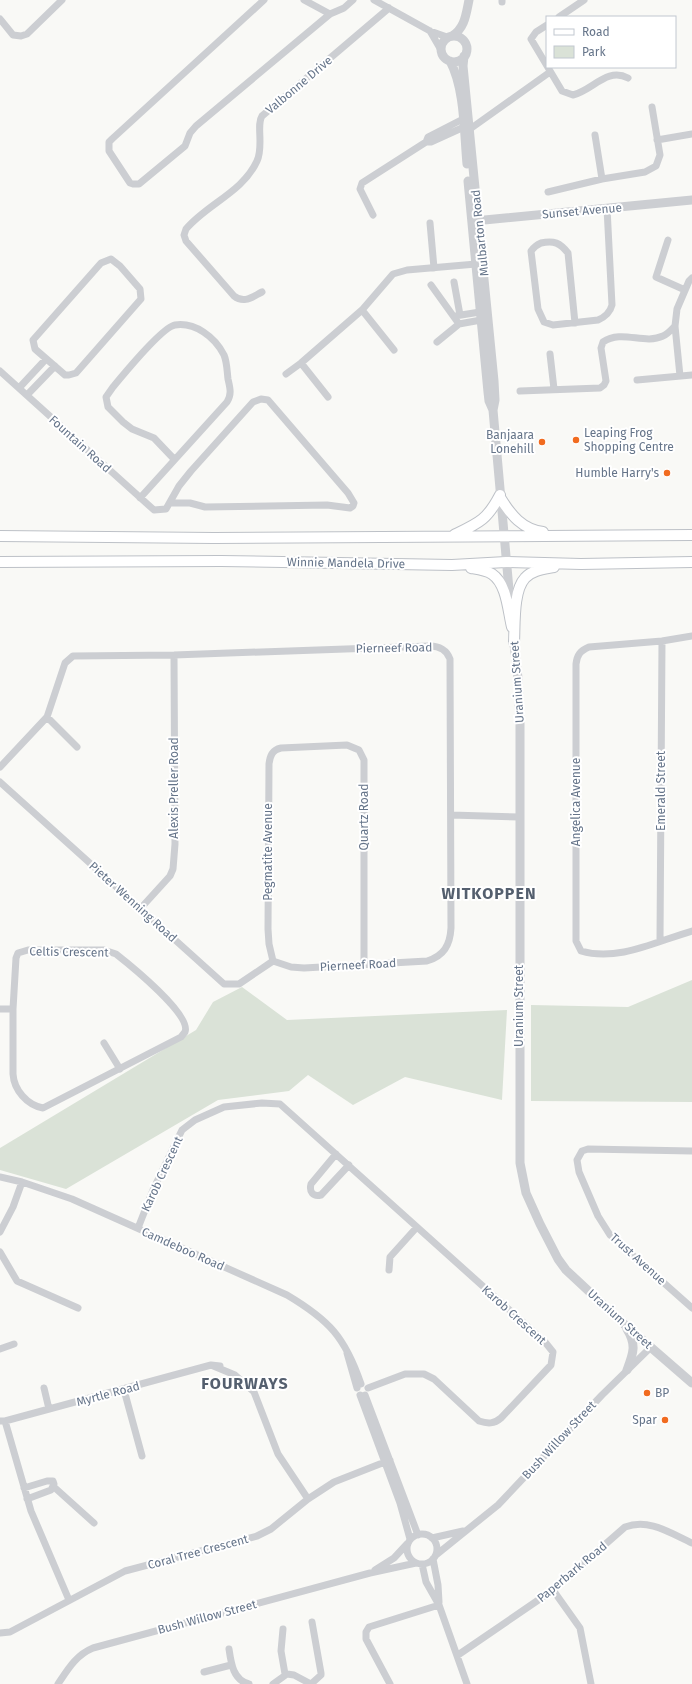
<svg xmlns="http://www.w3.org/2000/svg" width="692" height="1684" viewBox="0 0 692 1684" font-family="'Fira Sans',sans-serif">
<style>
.green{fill:#dae2d7}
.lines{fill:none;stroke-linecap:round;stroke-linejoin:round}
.secondary-casing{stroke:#bdc1c7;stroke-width:12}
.minor{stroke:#ccced2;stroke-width:7}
.tertiary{stroke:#ccced2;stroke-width:9}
.secondary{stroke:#fff;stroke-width:10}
.poi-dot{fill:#f16b1f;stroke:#fff;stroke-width:1.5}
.labels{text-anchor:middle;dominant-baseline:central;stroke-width:4;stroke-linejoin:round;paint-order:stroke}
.street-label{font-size:12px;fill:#66758a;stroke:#fff}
.poi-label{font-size:12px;fill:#66758a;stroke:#fff;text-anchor:end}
.district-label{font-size:16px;font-weight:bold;letter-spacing:1px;fill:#545f6e;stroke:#fff}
</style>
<rect width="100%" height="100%" fill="#f9f9f6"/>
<!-- green -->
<path class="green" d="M692,980V1102L531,1101V1005L628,1007Z
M242,987L287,1020L507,1010L502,1100L405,1077L353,1105L308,1075L289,1091L218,1100L66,1189L0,1170V1148L196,1030L213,1002Z"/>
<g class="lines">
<!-- secondary casing -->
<g class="secondary-casing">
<path id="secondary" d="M501,499C511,515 522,529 543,532
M454,535C479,523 487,520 500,495
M0,536L214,538L692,535
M0,562L221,561L452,565L506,562L581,564L692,562
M471,568C477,569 486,570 492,574C507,584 508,611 512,627
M514,642C515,624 513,591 525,578C532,570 544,569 554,567"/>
</g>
<!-- minor -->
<path class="minor" d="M264,0L112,139L109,142V151L130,183L133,184H139L185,146L190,133L196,126L330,14L344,8L353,0
M304,0L330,14
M374,0L430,31L447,37
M502,2V0
M559,17L584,0
M0,19L13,35L21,36L27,34L62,0
M547,25L536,32L531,39L562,91L573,95C593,90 607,67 628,78
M430,31L441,50
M466,130L470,129L550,72
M595,135L602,179
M657,140L692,134
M426,142L428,137L463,119
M548,192L602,179L645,172L656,166L660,155L652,107
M373,215L360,189L362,183L426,142H431L464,127
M430,223L434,268
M668,240L656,277L685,290
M111,259L120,266L140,289L141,299L76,373L69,375H65L35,349L33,340L101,263Z
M454,282L460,315
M431,285L459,324
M262,292C252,297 244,304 234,296L186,241L184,235L186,229C207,204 243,192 257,161C264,146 256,125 262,116L389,8
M362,310L394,350
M455,316L480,312
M575,323L568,253C560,243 554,240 541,243C536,245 534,247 531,251L538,309L544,322L553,325L598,320C605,317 610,313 612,305L607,208
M437,342L459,324L481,320
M550,354L554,389
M301,363L328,397
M0,371L154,510L166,509L179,486L191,471L253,402L261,399L268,400L348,493L354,503L353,506L350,508L327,505L205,507L190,503H170
M286,374L301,363L362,310L393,274L407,270L476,264
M680,376L675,326L677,309L689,281L692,278
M637,380L692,375
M19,388L46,359
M520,391L600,388L604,385L606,381L601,348L603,342C622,329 644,345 663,336C668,334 672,329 675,326
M27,395L55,366
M140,498L227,402C232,394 230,388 228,379C227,371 227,362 224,355C215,337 195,322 175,325C162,327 123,375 113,387L106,397L108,407L123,422L132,429L154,438L174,459
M692,636L662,641L589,647C580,651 577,655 576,664V941L581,951C618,962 657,941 692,931
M47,717L77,747
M0,767L47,717L65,663L73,656L174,655L430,646C439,646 447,650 450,659L451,928C450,945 444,956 427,961L304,968L291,967L273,961
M0,782L224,984H239L273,961
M451,815L520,817
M140,909L170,876L173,869L175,844L174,655
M660,941L662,641
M28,950H104L116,954C130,965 192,1015 185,1032L181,1037L43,1108C27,1105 14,1090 13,1074V1009L16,958L18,953Z
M273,961L269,944L268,929L269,764C270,756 272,750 281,748L347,745L359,750L364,760V965
M0,1009H13
M104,1043L120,1069
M692,1151L588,1149L582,1151L577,1160L579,1172L598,1216L610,1235L692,1308
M336,1154L311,1184C309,1192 313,1197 321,1195L349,1165
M0,1177L22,1182L72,1199L287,1295C329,1320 345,1337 361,1384
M138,1228L153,1190L182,1130L195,1120L224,1107L262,1103L280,1104L545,1342L553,1352L551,1365L501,1418C494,1424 488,1424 479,1421L434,1379L424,1374H405L368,1388
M0,1232L13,1207L22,1182
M0,1252L17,1281L78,1308
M389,1270L390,1257L417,1227
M0,1349L14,1344
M347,1353L357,1388
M44,1388L49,1409
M124,1390L142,1456
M360,1395L400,1503L410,1539
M365,1395L418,1535
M0,1421H5L31,1511L69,1600
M5,1421L211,1365L220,1366L211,1365L235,1375L254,1392L278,1454L308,1499
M54,1487L94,1523
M24,1488L47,1481H53L54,1484L51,1490L27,1499
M407 1549a15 15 0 1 1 30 0a15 15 0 1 1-30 0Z
M432,1538L463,1531
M436,1555L498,1505L602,1395L651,1347
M433,1559L438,1585L439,1602
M422,1564L426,1582L439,1605L467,1684
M375,1570L394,1558L407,1544
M553,1590L580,1628L591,1684
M283,1629L281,1651L285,1674
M0,1633L10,1632L125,1571L257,1536L271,1529L308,1499L334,1482L390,1460
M229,1649C231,1663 233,1680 249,1684
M458,1655L553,1590L625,1527C649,1518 670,1533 692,1543
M204,1672L231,1665
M58,1684C68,1669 76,1655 93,1648L370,1573L416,1563
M273,1684L287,1674L294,1675L311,1684
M311,1684L321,1675V1673L312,1622
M390,1684L366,1639V1632L369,1627L439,1605"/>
<!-- tertiary -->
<path class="tertiary" d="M452,36C465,28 466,14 469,0
M441 49a13 13 0 1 1 26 0a13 13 0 1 1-26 0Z
M464,56L463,66L494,381L495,400L493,410L510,601
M450,61C465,89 464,133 467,164
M468,181L488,392L489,401L493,410
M474,221L692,200
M513,636L518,678L520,724V1163L526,1193L540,1224L558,1259L566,1270L624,1324L692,1383
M627,1329C637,1345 633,1354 627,1370"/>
<!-- secondary -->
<use href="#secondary" class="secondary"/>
</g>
<!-- markers -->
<g class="poi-dot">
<circle cx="576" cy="440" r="4"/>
<circle cx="542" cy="442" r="4"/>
<circle cx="667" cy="473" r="4"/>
<circle cx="647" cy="1393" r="4"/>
<circle cx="665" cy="1420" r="4"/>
</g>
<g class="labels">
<!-- street labels -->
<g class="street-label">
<text transform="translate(299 85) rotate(-40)">Valbonne Drive</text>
<text transform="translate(582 211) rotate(-5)">Sunset Avenue</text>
<text transform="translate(480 233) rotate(-96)">Mulbarton Road</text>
<text transform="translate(80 444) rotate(42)">Fountain Road</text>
<text transform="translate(346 563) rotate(1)">Winnie Mandela Drive</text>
<text transform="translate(394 648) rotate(-1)">Pierneef Road</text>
<text transform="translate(517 682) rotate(-94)">Uranium Street</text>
<text transform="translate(174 788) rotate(-90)">Alexis Preller Road</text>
<text transform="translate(661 791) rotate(-90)">Emerald Street</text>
<text transform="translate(576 802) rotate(-90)">Angelica Avenue</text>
<text transform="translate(364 817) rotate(-90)">Quartz Road</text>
<text transform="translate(268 852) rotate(-90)">Pegmatite Avenue</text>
<text transform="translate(133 902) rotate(42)">Pieter Wenning Road</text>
<text transform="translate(69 952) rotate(1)">Celtis Crescent</text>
<text transform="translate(358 965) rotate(-3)">Pierneef Road</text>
<text transform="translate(519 1006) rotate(-90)">Uranium Street</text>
<text transform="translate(162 1174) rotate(-65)">Karob Crescent</text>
<text transform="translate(183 1249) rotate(24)">Camdeboo Road</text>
<text transform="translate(638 1259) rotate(42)">Trust Avenue</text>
<text transform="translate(514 1315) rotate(42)">Karob Crescent</text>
<text transform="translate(620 1319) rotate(42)">Uranium Street</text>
<text transform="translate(108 1394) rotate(-15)">Myrtle Road</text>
<text transform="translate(559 1440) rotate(-47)">Bush Willow Street</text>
<text transform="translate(198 1552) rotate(-15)">Coral Tree Crescent</text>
<text transform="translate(572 1572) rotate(-40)">Paperbark Road</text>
<text transform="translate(207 1617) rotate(-15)">Bush Willow Street</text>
</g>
<!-- poi labels -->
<g class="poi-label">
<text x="584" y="433" text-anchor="start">Leaping Frog<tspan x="584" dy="14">Shopping Centre</tspan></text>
<text x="534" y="435">Banjaara<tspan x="534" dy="14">Lonehill</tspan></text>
<text x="659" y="473">Humble Harry's</text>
<text x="655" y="1393" text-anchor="start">BP</text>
<text x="657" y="1420">Spar</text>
</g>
<!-- district labels -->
<g class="district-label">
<text x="489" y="893">WITKOPPEN</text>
<text x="245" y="1383">FOURWAYS</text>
</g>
</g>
<!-- legend -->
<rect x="546" y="16" width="130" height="52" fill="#ffffff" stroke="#c2c8d0"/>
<rect x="554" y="29" width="20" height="6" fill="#ffffff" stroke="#c2c8d0"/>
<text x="582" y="36" font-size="12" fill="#66758a">Road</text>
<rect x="554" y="46" width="20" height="12" fill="#dae2d7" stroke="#c2c8d0"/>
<text x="582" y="56" font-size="12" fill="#66758a">Park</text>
</svg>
